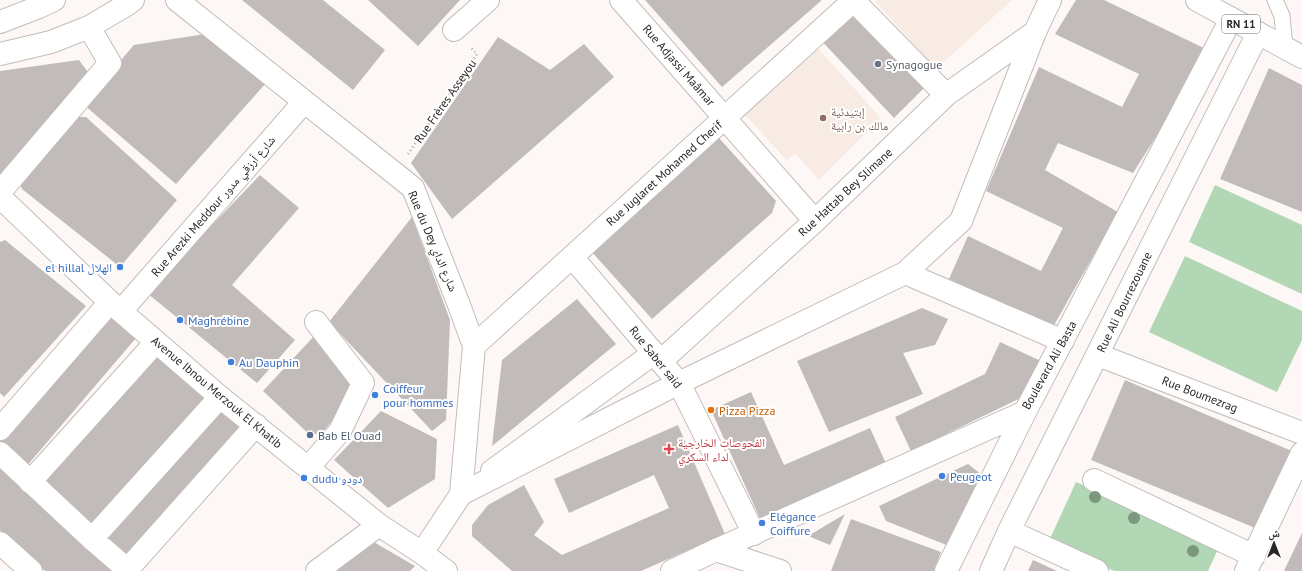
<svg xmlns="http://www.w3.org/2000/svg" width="1302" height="571" viewBox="0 0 1302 571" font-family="'PT Sans','Noto Naskh Arabic',sans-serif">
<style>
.built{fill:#f7ebe3}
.green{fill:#b1d7b4}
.building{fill:#c1bcb9}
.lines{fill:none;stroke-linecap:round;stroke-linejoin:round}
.service-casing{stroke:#c1bdb9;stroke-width:17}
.pedestrian-casing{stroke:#c1bdb9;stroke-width:24}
.minor-casing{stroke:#c1bdb9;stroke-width:24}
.tertiary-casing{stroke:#c1bdb9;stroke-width:24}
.primary-casing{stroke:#c1bdb9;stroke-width:24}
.path{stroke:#aba7a5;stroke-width:2.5;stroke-dasharray:1 3;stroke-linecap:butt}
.service{stroke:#fff;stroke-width:15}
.pedestrian{stroke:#fff;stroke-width:22}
.minor{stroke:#fff;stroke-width:22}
.tertiary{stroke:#fff;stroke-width:22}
.primary{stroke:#fff;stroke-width:22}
.tree{fill:#7c987e}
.worship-dot{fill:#6b7280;stroke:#fff;stroke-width:1.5}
.education-dot{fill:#8d6e63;stroke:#fff;stroke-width:1.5}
.shop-dot{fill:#3f7fe0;stroke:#fff;stroke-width:1.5}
.food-dot{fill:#e8710a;stroke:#fff;stroke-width:1.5}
.service-dot{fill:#5c6f8a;stroke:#fff;stroke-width:1.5}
.health-dot{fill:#e0444e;stroke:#fff;stroke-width:1.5}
.labels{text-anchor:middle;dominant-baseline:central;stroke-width:4;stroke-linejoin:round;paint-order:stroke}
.shield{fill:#fff;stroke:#6a6868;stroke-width:1}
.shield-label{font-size:11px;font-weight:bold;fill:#2a2827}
.worship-label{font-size:12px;fill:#5b616d;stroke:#fff;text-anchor:start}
.street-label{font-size:12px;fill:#2a2827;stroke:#fff}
.education-label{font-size:12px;fill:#785e54;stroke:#fff;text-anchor:start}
.shop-label{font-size:12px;fill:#366cbe;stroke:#fff;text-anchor:start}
.food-label{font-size:12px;fill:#c56008;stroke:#fff;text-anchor:start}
.service-label{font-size:12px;fill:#4e5e75;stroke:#fff;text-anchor:start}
.health-label{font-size:12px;fill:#be3a42;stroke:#fff;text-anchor:start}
</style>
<rect width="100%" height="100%" fill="#fdf8f5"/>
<!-- built -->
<path class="built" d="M874,0H1012L936,69Z
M814,44L881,118L819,180L795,153L787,161L740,109Z"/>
<!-- green -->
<path class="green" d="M1215,185L1302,225V294L1189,242Z
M1185,256L1302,311V340L1277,392L1149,332Z
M1076,482L1219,547L1208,571H1114L1049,541Z"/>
<!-- building -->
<path class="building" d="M242,0H323L385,50L353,90Z
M368,0H460L418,46Z
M645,0H822L722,87Z
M1076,0H1104L1210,51L1133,173L1058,143L1045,170L1118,212L1053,327L949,279L968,236L1041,271L1063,228L986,191L1039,67L1122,107L1139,74L1055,34Z
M851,8L927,85L894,118L818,37Z
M205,34L266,83L176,184L83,104L134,45Z
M498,37L550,70L584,44L614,77L452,219L411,163Z
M79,60L90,75L0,177V71Z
M1269,68L1302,85V212L1220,179Z
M74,117H86L177,200L120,267L22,189L18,178Z
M719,138L776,201L772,213L652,319L591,251Z
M260,175L299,208L232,285L295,340L257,383L147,293Z
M412,217L450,320L446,420L432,431L329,322Z
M5,240L86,306L4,397L0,393V242Z
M577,299L616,344L492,446L502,360Z
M922,308L948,319L935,345L903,353L923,394L829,432L797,361Z
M110,316L136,338L25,468L0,442Z
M315,335L358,390L323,432L310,435L263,391Z
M1000,342L1043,362L1027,395L911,451L895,417L985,374Z
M154,355L208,402L93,525L41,480Z
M1125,380L1292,451L1260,530L1091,460Z
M751,392L784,465L870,428L888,468L762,523L711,410Z
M218,410L242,430L129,556L104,537Z
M381,411L437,439L435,479L388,508L334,460Z
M678,425L725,534L641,571H512L472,536V525L488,505L524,485L544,522L534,535L562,555L669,508L654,475L569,513L554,479Z
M0,463L113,571H45L0,530Z
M968,464L986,478L949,546L886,521L879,506Z
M845,514L830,545L808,536Z
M851,519L941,552L934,571H831Z
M1302,533V571H1284Z
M372,541L415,566L410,571H332Z
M1033,560L1057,571H1028Z"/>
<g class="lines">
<!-- service casing -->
<g class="service-casing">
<path id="service" d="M1275,0L1282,16L1285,48"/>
</g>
<!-- pedestrian casing -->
<g class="pedestrian-casing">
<path id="pedestrian" d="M308,468L340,431L363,383L316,322
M492,471L654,353"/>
</g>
<!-- minor casing -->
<g class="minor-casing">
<path id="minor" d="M177,0L413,188L459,305L474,346L461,494
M621,0L815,221
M853,0L946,95
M454,30L488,0
M0,192L110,63L89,27
M572,257L679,383L754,534
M905,273L1063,341
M121,311L304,102
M474,346L854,0
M1098,355L1302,433
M661,361L815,221L946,95L1035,32
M0,429L110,302
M0,453L92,539L128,570
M1094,480L1254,556
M30,482L156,342
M1009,531L1097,571
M92,539L220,397
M0,543L31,571
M716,550L1025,412
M422,553L461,494L679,383L905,273L961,221L1035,32L1050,0
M126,571L256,425
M317,571L379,525
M946,571L1025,412L1231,19
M991,571L1009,531L1258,33
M1246,571L1302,453"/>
</g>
<!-- tertiary casing -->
<g class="tertiary-casing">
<path id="tertiary" d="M0,197L110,302L220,397L379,525L422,553L446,571
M672,571L716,550L780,571"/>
</g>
<!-- primary casing -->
<g class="primary-casing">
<path id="primary" d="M1197,0L1302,57
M0,22L39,7L54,0
M0,54L51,42L89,27L128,4L133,0"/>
</g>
<!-- path -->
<path class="path" d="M408,154L477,54L470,47"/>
<!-- service -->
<use href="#service" class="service"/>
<!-- pedestrian -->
<use href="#pedestrian" class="pedestrian"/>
<!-- minor -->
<use href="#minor" class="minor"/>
<!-- tertiary -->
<use href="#tertiary" class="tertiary"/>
<!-- primary -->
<use href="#primary" class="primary"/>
</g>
<!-- trees -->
<g class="tree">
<circle cx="1095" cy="497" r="6"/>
<circle cx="1134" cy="518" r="6"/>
<circle cx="1193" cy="551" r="6"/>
</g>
<!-- markers -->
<circle class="worship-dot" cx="878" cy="64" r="4"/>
<circle class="education-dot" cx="823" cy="118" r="4"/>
<g class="shop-dot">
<circle cx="120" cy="267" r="4"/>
<circle cx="180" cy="320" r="4"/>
<circle cx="231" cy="362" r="4"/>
<circle cx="375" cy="395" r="4"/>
<circle cx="942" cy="476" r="4"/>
<circle cx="304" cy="478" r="4"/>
<circle cx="762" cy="523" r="4"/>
</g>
<circle class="food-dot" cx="711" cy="410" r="4"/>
<circle class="service-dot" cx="310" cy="435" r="4"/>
<path class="health-dot" d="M667 443h4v4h4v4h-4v4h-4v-4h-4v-4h4z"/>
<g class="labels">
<!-- shield labels -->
<rect class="shield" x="1222" y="15" width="38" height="18" rx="3"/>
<g class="shield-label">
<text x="1241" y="24">RN 11</text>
</g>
<!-- worship labels -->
<g class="worship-label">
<text x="886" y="64">Synagogue</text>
</g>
<!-- street labels -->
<g class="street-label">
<text transform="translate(679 65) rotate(49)">Rue Adjassi Maâmar</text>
<text transform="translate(445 101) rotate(-55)">Rue Frères Asseyou</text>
<text transform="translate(664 173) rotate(-42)">Rue Juglaret Mohamed Cherif</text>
<text transform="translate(845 192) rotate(-43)">Rue Hattab Bey Slimane</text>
<text transform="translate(213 206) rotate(-49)">Rue Arezki Meddour شارع أرزقي مدور</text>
<text transform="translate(433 241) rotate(67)">Rue du Dey شارع الداي</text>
<text transform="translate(1124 302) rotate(-64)">Rue Ali Bourrezouane</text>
<text transform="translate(656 357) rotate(51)">Rue Saber said</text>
<text transform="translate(1049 365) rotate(-61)">Boulevard Ali Basta</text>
<text transform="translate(217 392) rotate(40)">Avenue Ibnou Merzouk El Khatib</text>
<text transform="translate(1200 394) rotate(21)">Rue Boumezrag</text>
</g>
<!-- education labels -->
<g class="education-label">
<text x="831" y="111">إبتيدئية<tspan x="831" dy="14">مالك بن رابية</tspan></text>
</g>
<!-- shop labels -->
<g class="shop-label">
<text x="112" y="267" text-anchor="end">el hillal الهلال</text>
<text x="188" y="320">Maghrébine</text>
<text x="239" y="362">Au Dauphin</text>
<text x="383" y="388">Coiffeur<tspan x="383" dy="14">pour hommes</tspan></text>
<text x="950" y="476">Peugeot</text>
<text x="312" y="478">dudu دودو</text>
<text x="770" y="516">Elégance<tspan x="770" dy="14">Coiffure</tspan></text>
</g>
<!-- food labels -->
<g class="food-label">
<text x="719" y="410">Pizza Pizza</text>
</g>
<!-- service labels -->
<g class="service-label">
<text x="318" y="435">Bab El Ouad</text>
</g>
<!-- health labels -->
<g class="health-label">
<text x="678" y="442">الفحوصات الخارجية<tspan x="678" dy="14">لداء السكري</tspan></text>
</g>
</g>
<!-- north arrow -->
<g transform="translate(1274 543)" stroke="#ffffff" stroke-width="3" paint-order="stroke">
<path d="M0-3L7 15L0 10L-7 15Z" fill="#2a2827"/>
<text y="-6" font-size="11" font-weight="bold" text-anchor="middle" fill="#2a2827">ش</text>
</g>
</svg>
